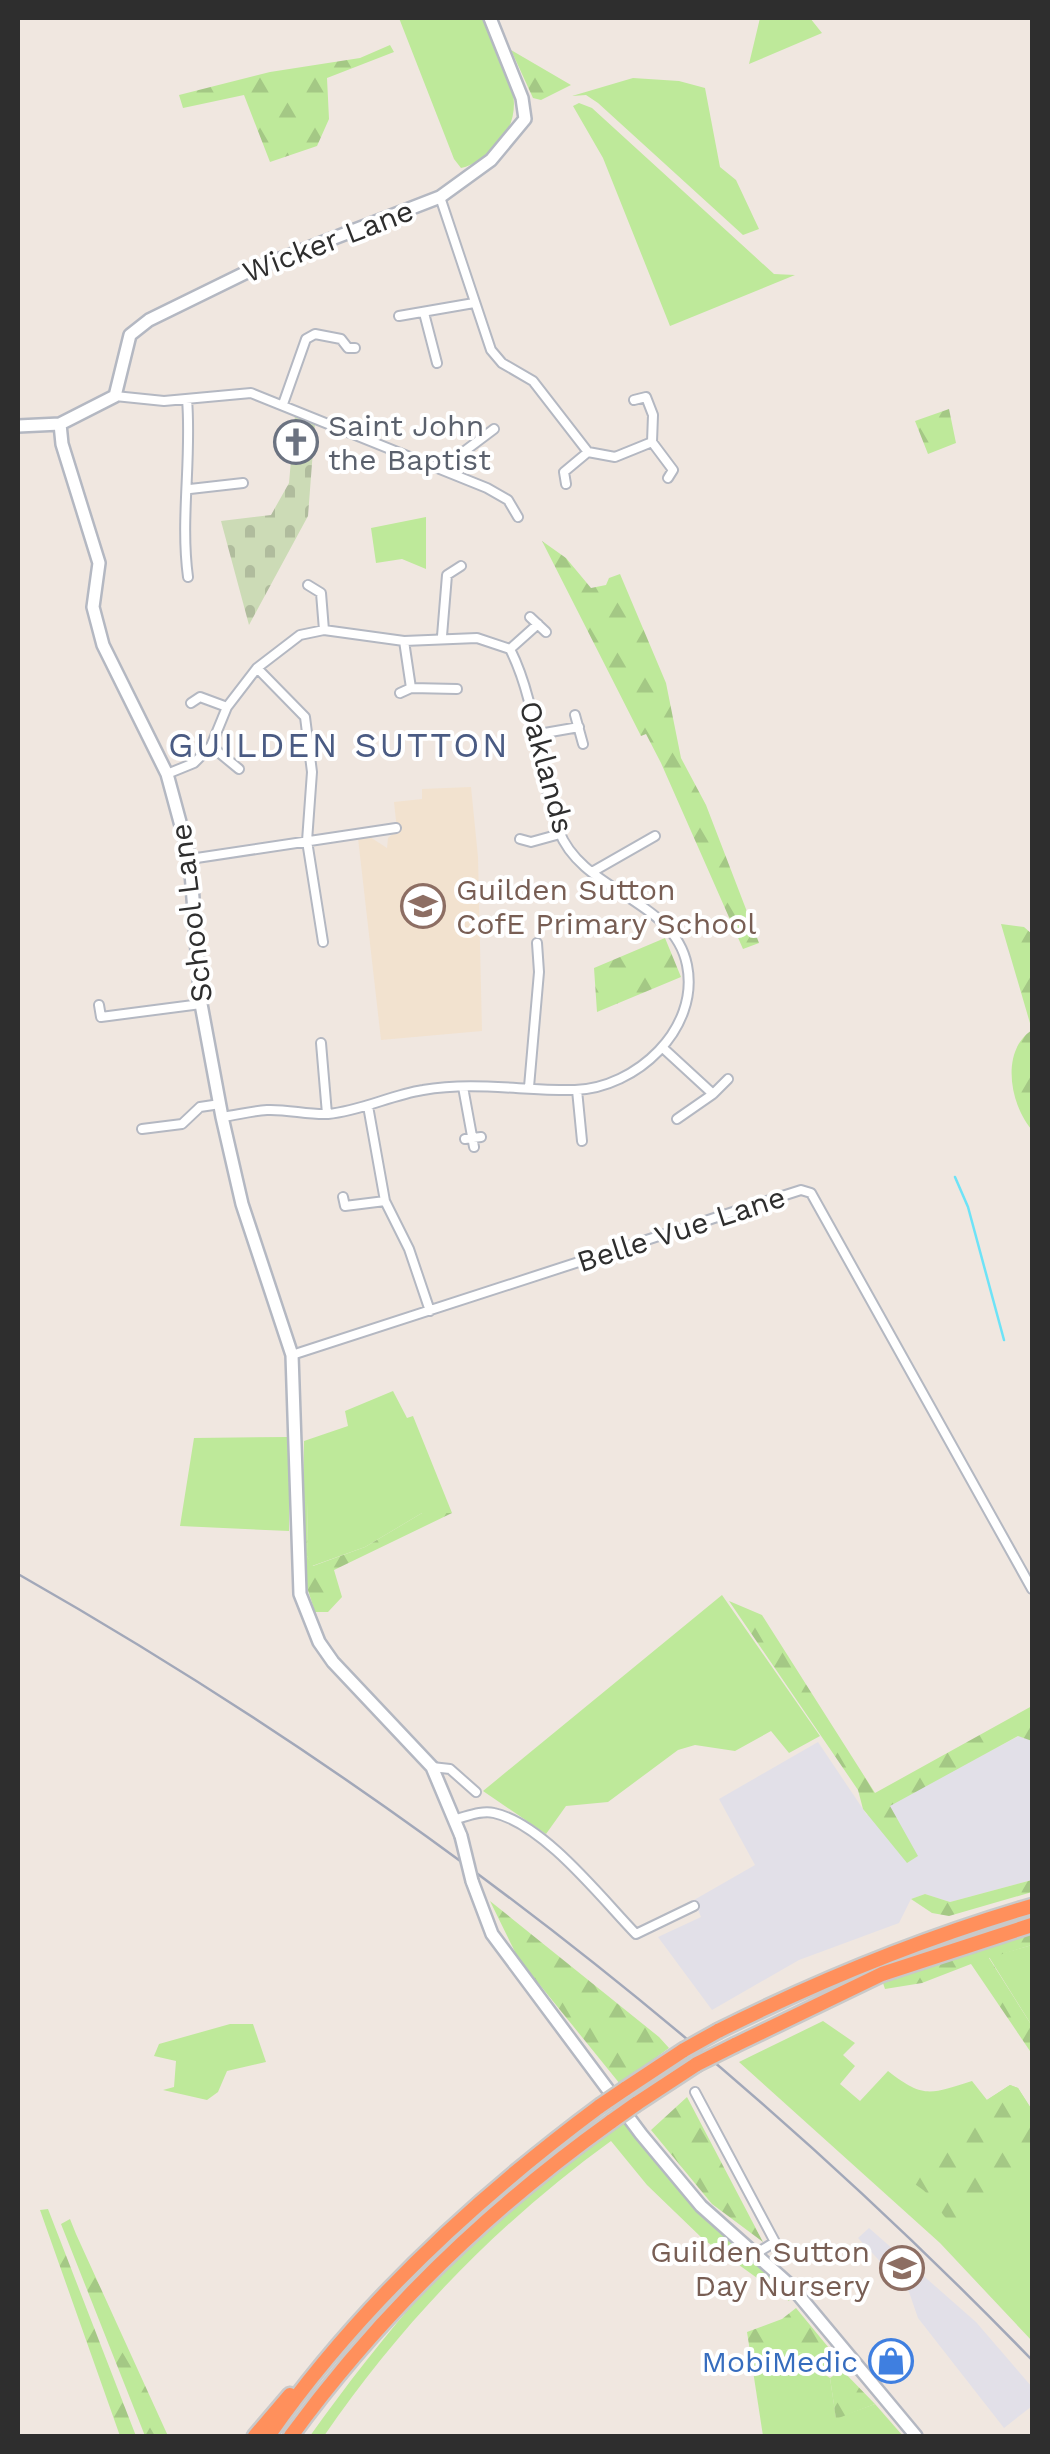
<svg xmlns="http://www.w3.org/2000/svg" width="1050" height="2454" viewBox="0 0 1050 2454" font-family="'Work Sans',sans-serif">
<style>
.industrial{fill:#e2e0e8}
.education{fill:#f2e2cf}
.green{fill:#bee99a}
.forest{fill:url(#forest-firs)}
.cemetery{fill:url(#cemetery-stones)}
.lines{fill:none;stroke-linecap:round;stroke-linejoin:round}
.stream{stroke:#6ee3f7;stroke-width:2.5}
.street-casing{stroke:#b4b8c2;stroke-width:12}
.secondary-casing{stroke:#b4b8c2;stroke-width:16}
.highway-casing{stroke:#c9c9c9;stroke-width:19}
.street{stroke:#fff;stroke-width:8}
.secondary{stroke:#fff;stroke-width:11}
.highway{stroke:#ff905c;stroke-width:14}
.rail{stroke:#a2a8b9;stroke-width:2.5}
.secondary-bridge-casing{stroke:#b4b8c2;stroke-width:16;stroke-linecap:butt}
.highway-bridge-casing{stroke:#c9c9c9;stroke-width:19;stroke-linecap:butt}
.secondary-bridge{stroke:#fff;stroke-width:11}
.highway-bridge{stroke:#ff905c;stroke-width:14}
.labels{text-anchor:middle;dominant-baseline:central;stroke-width:8;stroke-linejoin:round;paint-order:stroke}
.street-label{font-size:30px;fill:#2e2e2e;stroke:#fff}
.worship-label{font-size:30px;fill:#5b616d;stroke:#fff;text-anchor:start}
.education-label{font-size:30px;fill:#785e54;stroke:#fff;text-anchor:start}
.shop-label{font-size:30px;fill:#366cbe;stroke:#fff;text-anchor:end}
.quarter-label{font-size:35px;letter-spacing:2.5px;fill:#4a5b83;stroke:#fff}
</style>
<defs>
<pattern id="forest-firs" width="22" height="20" patternUnits="userSpaceOnUse" patternTransform="scale(2.5)"><rect width="22" height="20" fill="#bee99a"/><path d="M5 1l3.5 6h-7zM16 11l3.5 6h-7z" fill="#a4c885"/></pattern>
<pattern id="cemetery-stones" width="16" height="16" patternUnits="userSpaceOnUse" patternTransform="scale(2.5)"><rect width="16" height="16" fill="#ccdbb6"/><path d="M2 7V4a2 2 0 0 1 4 0v3zM10 15v-3a2 2 0 0 1 4 0v3z" fill="#b0bc9d"/></pattern>
</defs>
<rect width="100%" height="100%" fill="#f0e7e0"/>
<!-- industrial -->
<path class="industrial" d="M1019,1736L1032,1741V1880L950,1902L925,1894L911,1899L899,1923L799,1960L712,2010L658,1937L701,1917L694,1900L755,1865L719,1799L818,1742L867,1815Z
M869,2228L976,2322L1032,2387V2406L1004,2428L918,2318L909,2292L858,2238Z"/>
<!-- education -->
<path class="education" d="M471,787L478,857L482,1031L381,1040L358,838L370,837L387,848L388,838L397,830L394,802L422,799V789Z"/>
<!-- green -->
<path class="green" d="M399,18H485C503,61 535,110 494,147C484,157 475,165 461,168L454,159Z
M760,18H810L822,33L749,64Z
M633,78L679,81L705,88L720,167L736,180L759,229L743,235L598,103L586,95L572,96Z
M579,103L592,108L774,274L795,275L670,326L603,158L573,106Z
M426,517V569L402,559L376,563L371,528Z
M393,1391L407,1418L413,1416L452,1513H422L365,1547L312,1566L307,1556L308,1503L303,1500L304,1441L348,1426L345,1411Z
M289,1437V1531L180,1526L194,1438Z
M722,1595L820,1736L789,1753L771,1731L735,1751L695,1745L678,1750L608,1802L566,1806L546,1834L483,1791Z
M1032,1945V2026L989,1957Z
M823,2021L855,2043L843,2055L855,2066L840,2084L860,2101L888,2071C924,2099 930,2094 972,2081L987,2100L1010,2085L1018,2088L1032,2110V2341L940,2243L739,2062Z
M230,2024H253L266,2062L227,2071L218,2092L207,2100L163,2090L174,2087L176,2061L154,2056L159,2044Z
M627,2122L677,2188L792,2294L789,2301L703,2239L647,2185L611,2141C499,2222 402,2322 324,2436H310C396,2316 496,2196 627,2122Z
M790,2349L830,2363L824,2374L830,2378L836,2418L875,2404L903,2436H763L751,2358Z"/>
<!-- forest -->
<path class="forest" d="M390,45L394,52L327,78L329,119L317,146L270,162L244,95L183,108L179,95L270,72L360,58Z
M511,50L571,85L541,100L533,98Z
M949,409L956,443L928,454L915,421Z
M542,541L566,558L591,588L606,585L609,578L620,574L666,683L681,758L706,805L759,943L743,949L661,763L646,734L641,736Z
M1001,924L1024,927L1032,934V1130C1010,1105 1000,1051 1032,1030Z
M665,938L681,977L597,1012L594,968Z
M303,1500L308,1502L307,1556L313,1566L365,1547L422,1513H452L334,1570L342,1597L328,1612H315L303,1575Z
M729,1601L762,1615L875,1793L1032,1706V1741L1018,1736L890,1806L918,1856L907,1863L863,1809L858,1790Z
M1032,1880V1892L949,1916L932,1913L911,1899L925,1894L950,1902Z
M490,1901L659,2037L669,2048L620,2084L518,1958Z
M1032,1933V1945L989,1958L1032,2026V2054L971,1964L922,1983L885,1989L883,1983Z
M1010,2085L1018,2088L1032,2110V2165L971,2213L964,2229C946,2223 943,2214 933,2200C926,2190 913,2184 905,2176L906,2164L948,2125Z
M687,2097L763,2242L712,2204L651,2130Z
M48,2209L136,2436H120L40,2210Z
M70,2219L76,2234L168,2436H145L61,2224Z
M796,2308L838,2359L830,2363L790,2349L751,2358L747,2332L782,2319Z
M842,2370L875,2404L836,2419L830,2378Z"/>
<!-- cemetery -->
<path class="cemetery" d="M295,415L315,424L308,516L249,625L221,521L271,515L289,483Z"/>
<g class="lines">
<!-- stream -->
<path class="stream" d="M955,1177L968,1207L1004,1340"/>
<!-- street casing -->
<g class="street-casing">
<path id="street" d="M440,197L491,350L502,363L533,381L588,452L615,457L652,442
M424,313L437,363
M399,316L474,303
M115,396L164,401L251,393L487,488L508,500L518,517
M187,399C192,459 180,518 188,577
M634,400L646,397L653,415L652,442L673,470L668,478
M283,404L306,339L315,334L341,339L348,348H355
M442,468L494,429
M566,484L564,472L588,452
M190,489L243,483
M308,585L321,593L324,630
M530,617L546,632
M442,636L447,575L461,566
M510,649L538,624
M257,668L305,717L312,772L307,841L323,942
M411,688L457,689
M400,693L411,688L404,641
M191,703L200,697L227,707
M575,715L583,744
M539,734L579,727
M211,746L239,769
M167,774L194,763L211,746L227,707L257,668L300,635L324,630L404,641L477,638L510,649C539,707 537,772 559,831C582,892 674,899 687,965C700,1029 636,1088 575,1090C524,1091 473,1081 423,1090C391,1095 361,1111 328,1114C308,1115 287,1109 267,1110C252,1111 237,1115 222,1117
M520,839L531,842L560,834
M190,859L396,828
M592,872L655,836
M99,1005L101,1017L201,1004
M321,1043L327,1114
M663,1048L713,1094L728,1079
M463,1087L474,1147
M529,1087L539,972L537,943
M577,1090L582,1141
M677,1119L713,1094
M142,1129L182,1124L200,1107L220,1104
M465,1139L481,1137
M343,1197L345,1206L385,1201L368,1106
M385,1201L409,1249L430,1311
M292,1355L776,1198L801,1190L811,1193L1032,1589
M432,1767L450,1769L476,1792
M456,1819C468,1816 482,1810 494,1813C544,1824 602,1899 636,1934L694,1906
M695,2092L775,2242L755,2254"/>
</g>
<!-- secondary casing -->
<g class="secondary-casing">
<path id="secondary" d="M60,424L62,444L99,563L93,607L103,645L167,774L190,859L201,1004L222,1117L242,1204L292,1355L300,1594L319,1642L333,1662L432,1767L461,1836
M18,426L60,424L115,396L130,335L149,320L249,271L440,197L491,160L525,119L522,98L490,18
M472,1881L492,1934L641,2134L701,2206L791,2286L916,2436"/>
</g>
<!-- highway casing -->
<g class="highway-casing">
<path id="highway" d="M718,2031C820,1980 923,1938 1032,1906
M735,2045L882,1974L1032,1925
M625,2089L684,2050
M636,2104L697,2064
M255,2436L290,2395
M268,2436C357,2308 475,2199 600,2106
M291,2436C380,2314 489,2209 612,2121"/>
</g>
<!-- street -->
<use href="#street" class="street"/>
<!-- secondary -->
<use href="#secondary" class="secondary"/>
<!-- highway -->
<use href="#highway" class="highway"/>
<!-- rail -->
<path class="rail" d="M18,1574C392,1787 732,2051 1032,2360"/>
<!-- secondary-bridge casing -->
<g class="secondary-bridge-casing">
<path id="secondary-bridge" d="M461,1836L472,1881"/>
</g>
<!-- highway-bridge casing -->
<g class="highway-bridge-casing">
<path id="highway-bridge" d="M684,2050L718,2031
M697,2064L735,2045
M600,2106L625,2089
M612,2121L636,2104"/>
</g>
<!-- secondary-bridge -->
<use href="#secondary-bridge" class="secondary-bridge"/>
<!-- highway-bridge -->
<use href="#highway-bridge" class="highway-bridge"/>
</g>
<!-- icons -->
<defs>
<g id="church-ring" transform="scale(2.25)"><circle r="9.5" fill="#fff" stroke="#6b7280" stroke-width="1.5"/><path d="M-1.2-6h2.4v3.5h3.3v2.4h-3.3V6h-2.4V-.1h-3.3v-2.4h3.3Z" fill="#6b7280"/></g>
<g id="school-ring" transform="scale(2.25)"><circle r="9.5" fill="#fff" stroke="#8d6e63" stroke-width="1.5"/><path d="M0-5L7-2L0 1L-7-2ZM-4 1L0 2.5L4 1V4Q0 6-4 4Z" fill="#8d6e63"/></g>
<g id="shop-ring" transform="scale(2.25)"><circle r="9.5" fill="#fff" stroke="#3f7fe0" stroke-width="1.5"/><path d="M-5-2.5h2.3a2.7 3.5 0 0 1 5.4 0H5L5.5 6h-11ZM-1.5-2.5h3a1.5 2.3 0 0 0-3 0Z" fill="#3f7fe0"/></g>
</defs>
<g fill-rule="evenodd">
<use href="#church-ring" x="296" y="442"/>
<use href="#school-ring" x="423" y="906"/>
<use href="#school-ring" x="902" y="2268"/>
<use href="#shop-ring" x="891" y="2361"/>
</g>
<g class="labels">
<!-- street labels -->
<g class="street-label">
<text transform="translate(328 241) rotate(-21)">Wicker Lane</text>
<text transform="translate(547 767) rotate(75)">Oaklands</text>
<text transform="translate(191 913) rotate(-97)">School Lane</text>
<text transform="translate(681 1229) rotate(-18)">Belle Vue Lane</text>
</g>
<!-- worship labels -->
<g class="worship-label">
<text x="328" y="425">Saint John<tspan x="328" dy="34">the Baptist</tspan></text>
</g>
<!-- education labels -->
<g class="education-label">
<text x="456" y="889">Guilden Sutton<tspan x="456" dy="34">CofE Primary School</tspan></text>
<text x="870" y="2251" text-anchor="end">Guilden Sutton<tspan x="870" dy="34">Day Nursery</tspan></text>
</g>
<!-- shop labels -->
<g class="shop-label">
<text x="858" y="2361">MobiMedic</text>
</g>
<!-- quarter labels -->
<g class="quarter-label">
<text x="339" y="745">GUILDEN SUTTON</text>
</g>
</g>
<!-- border -->
<rect width="1050" height="2454" fill="none" stroke="#2e2e2e" stroke-width="40"/>
</svg>
